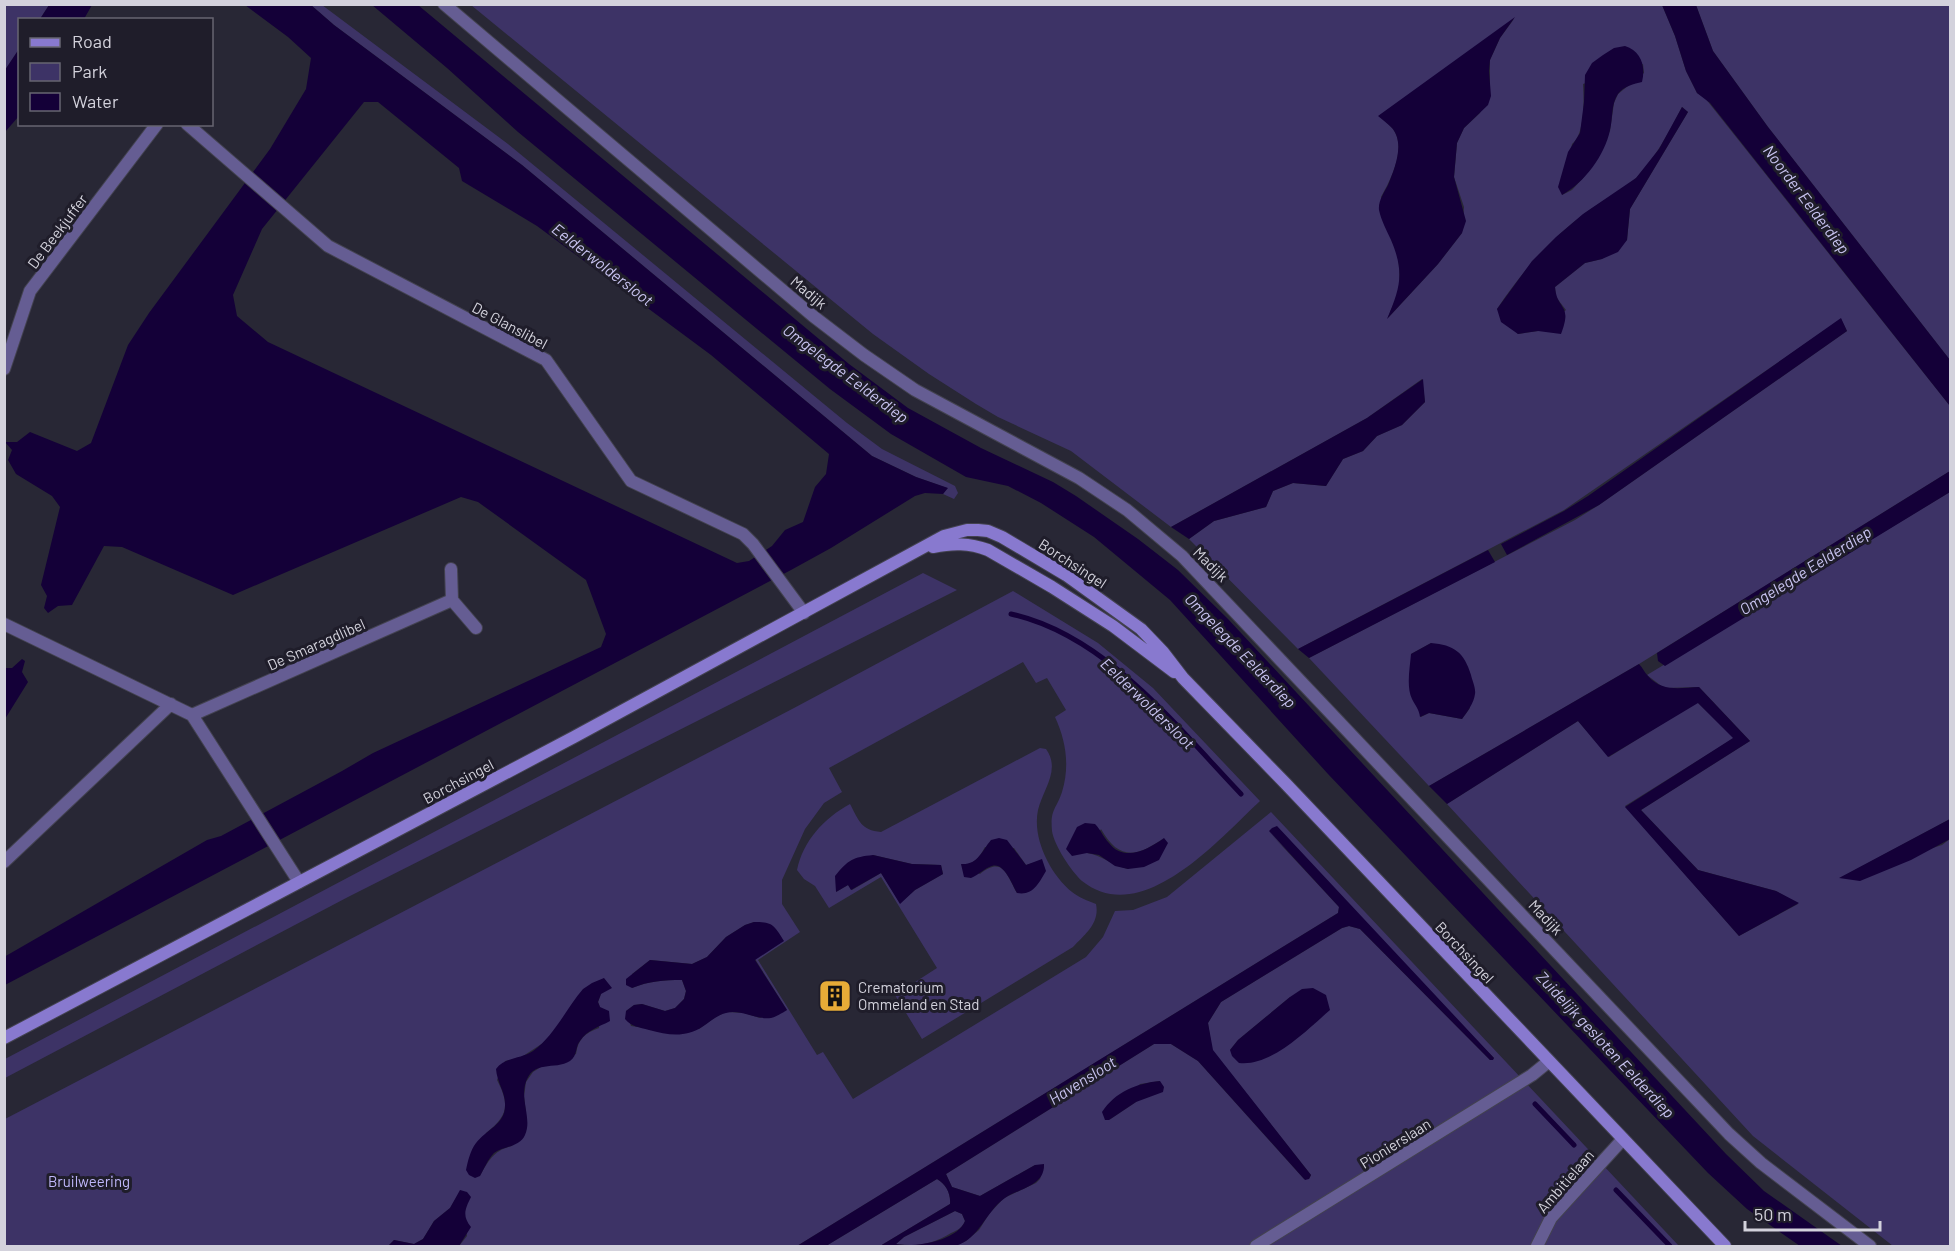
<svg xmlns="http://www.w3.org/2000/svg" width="1955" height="1251" viewBox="0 0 1955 1251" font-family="Barlow,sans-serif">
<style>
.green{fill:#3d3366;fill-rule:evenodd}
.water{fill:#140038;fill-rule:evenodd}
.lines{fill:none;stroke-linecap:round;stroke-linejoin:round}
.stream{stroke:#140038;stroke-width:5}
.minor-casing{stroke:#434250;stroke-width:14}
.secondary-casing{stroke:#434250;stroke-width:14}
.minor{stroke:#655d93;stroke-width:12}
.secondary{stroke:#8879cf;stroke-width:12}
.labels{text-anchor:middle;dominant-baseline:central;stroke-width:6;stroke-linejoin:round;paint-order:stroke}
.street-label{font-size:15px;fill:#d3d2dc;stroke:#1f1d2a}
.poi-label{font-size:15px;fill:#d3d2dc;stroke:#1f1d2a;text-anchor:start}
.park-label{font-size:15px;fill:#bfb7fa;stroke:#1f1d2a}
.water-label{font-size:16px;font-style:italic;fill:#c8c3f0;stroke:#1f1d2a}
</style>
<rect width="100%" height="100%" fill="#282735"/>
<!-- green -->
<path class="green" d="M5,5H49L40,19L20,20L19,49L5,70Z
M311,5H322L508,144L847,423L882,449L955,486L958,493L954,499L943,494L947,488L916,477L872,456L522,165L334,25Z
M471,5H1662L1675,36L1686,71L1697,93L1705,98L1950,406V471L1639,664L1429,786L1309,658L1575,520L1599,505L1847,331L1841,319L1564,510L1298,649L1189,539L1214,521L1266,507L1273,491L1293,483L1326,486L1343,459L1363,451L1377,436L1402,425L1425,402L1422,379L1367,418L1171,527L1071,451L998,417L976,404L929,374L873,334ZM1514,19L1500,38L1490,60V84L1480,113L1464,128L1457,143L1454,177L1464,207L1462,233L1438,264L1388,318C1391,308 1398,297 1399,286C1402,256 1389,225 1381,197C1391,179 1407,148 1393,129C1389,124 1383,120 1379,116ZM1643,64L1644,73L1618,94L1614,103L1610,131L1584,177L1572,190L1562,195L1572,144C1585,134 1584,100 1583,84ZM1682,107L1688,112L1630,209L1627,240L1602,259L1585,263L1555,287L1556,297L1566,310L1538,331L1518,334L1497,309C1521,273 1549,240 1584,214C1601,201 1622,192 1637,177C1656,157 1669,132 1682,107ZM1431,643L1470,708L1462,719L1429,713L1421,717L1411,654Z
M1696,5H1950V360L1768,127L1713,51Z
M1950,492V819L1840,878L1942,845L1950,839V1246H1893L1753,1136L1447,804L1578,721L1609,757L1697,702L1734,738L1625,806L1739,936L1798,904L1776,891L1698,870L1641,810L1750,741L1699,687L1664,688L1647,675Z
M923,573L957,590L348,897L5,1078V1059Z
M1013,591L1098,643L1153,688L1260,801C1219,839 1142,929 1082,881C1071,871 1054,845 1052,831C1050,809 1056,810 1062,792C1070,766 1066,741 1055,717L1066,710L1047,678L1036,683L1023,662L829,768L842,792L824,803L805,829L782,880V904L800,932L758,960L817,1055L823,1052L853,1099L1086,957L1103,937L1115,911L1133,910L1167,897L1271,812L1679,1246H954L966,1241L979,1230L989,1214L1004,1198L1036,1183L1040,1179L1044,1165H1035L980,1196L952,1187L946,1174L1154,1044H1171L1198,1061L1304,1179H1309L1311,1175L1212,1050L1208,1023L1221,1002L1342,928L1349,926L1360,929L1490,1060L1493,1059L1494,1058L1269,832L1339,907L1338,913L797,1246H459L467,1236L461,1190L450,1208L434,1221L423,1239L414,1244L394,1240L388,1246H5V1119L794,708ZM1101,829C1119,861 1137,857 1164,838L1128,869C1113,866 1102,855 1087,853ZM754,922L755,959L787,1010L760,1018L744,1013L727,1012L717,1016L699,1029L644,1028L631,1026L626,1011L634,1005L642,1004L665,1011L675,1008L684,999L686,991L682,980C663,980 649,981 632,988V974L650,960L692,964L707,957L726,937L745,925ZM604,978L601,994L598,1002L600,1007L599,1028C585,1033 578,1039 576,1054L559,1064L544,1065L533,1072L526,1082L524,1096L526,1113L512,1146C494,1150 488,1161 480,1176L486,1133C508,1116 510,1105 497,1080L505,1061L520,1058L543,1043ZM1290,997L1314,1024L1284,1047L1230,1050L1238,1040ZM1160,1081L1136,1102L1109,1120L1140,1084Z
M1040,748L1046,749C1061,770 1043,789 1038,810C1032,838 1050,874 1072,892C1078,897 1088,901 1096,904C1100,923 1085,934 1073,947L922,1039L895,995L937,968L881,877L829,908L815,886L804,879L797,870C803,841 824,818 850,804C859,821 861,830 881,832ZM985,847L1014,848L1026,865L1033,863L1017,893C1006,874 1003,856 980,874L961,865C974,865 979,858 985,847ZM873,855L912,864L941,865L943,874L915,890L900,903L881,873L852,890L848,885L836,892Z
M937,1179C946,1184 951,1194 950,1204L880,1246H826Z
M955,1211L962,1214L965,1221C962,1228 958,1230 951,1233C933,1244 917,1247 896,1244L904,1237Z"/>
<!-- water -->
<path class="water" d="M49,5V4L92,5L84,19H40Z
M245,5H311L334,25L522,165L872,456L916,477L948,488L943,494L925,493L915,496L831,548L791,570L5,985L4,957L207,840L221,836L342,771L373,753L601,647L606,634L586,580L478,502L461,497L233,595L122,547L104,546L72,605L58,606L48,613L44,608L47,596L41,585L60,507L52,496L16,474L8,460L12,450L5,442H17L30,432L77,451L91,443L128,345L149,313L270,149L306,89L311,58L288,37ZM364,102H378L459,168L462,181L537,226L711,355L829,454L826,474L815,487L803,522L785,530L772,546L749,561L737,563L268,342L237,316L233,295L262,229Z
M372,5H418L849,364L908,408L981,448L1053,482L1076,496L1138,539L1178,570L1228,619L1726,1154L1764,1191L1842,1246H1800L1747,1209L1708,1173L1328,774L1170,600L1094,537L1041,503L1008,486L966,477L891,434L830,389L518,132L447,68Z
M1662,5H1696L1713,51L1768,127L1950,360V406L1710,103L1697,93L1686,71L1675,36Z
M1515,17L1500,38L1490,60L1489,71L1491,96L1488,105L1464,128L1457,143L1454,177L1466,221L1462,233L1438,264L1387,319C1400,288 1405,273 1391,240C1387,231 1381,220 1379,210C1378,201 1384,193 1388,185C1395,168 1405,143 1392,128C1388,124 1383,120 1378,116Z
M1625,46C1641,51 1646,66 1642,82C1634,84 1624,86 1618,94C1611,104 1613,118 1610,130C1605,155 1584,183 1562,195L1558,187L1568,152L1580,133L1584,102L1585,75L1592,63L1603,55L1614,48Z
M19,49V116L5,132V70Z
M1682,107L1688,112L1630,209L1627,240L1618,252L1602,259L1585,263L1555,287C1557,311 1573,303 1561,334L1538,331L1518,334L1501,322L1497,309L1532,261L1556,237L1583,214L1636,178L1659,149Z
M1841,318L1847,331L1599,505L1507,555L1501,544L1564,511L1588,496Z
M1423,379L1425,402L1402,425L1377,436L1363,451L1343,459L1326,486L1293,483L1273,491L1266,507L1214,521L1189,539L1171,527L1367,418Z
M1950,471V492L1665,666L1658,661L1657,653Z
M1488,550L1495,562L1309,658L1298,649Z
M1431,643C1454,645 1464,652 1471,675C1472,680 1476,688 1475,694C1474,703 1467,712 1462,719L1429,713L1420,717C1419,709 1416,707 1412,699C1406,687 1410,667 1411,654Z
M22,659L25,661L22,672L28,682L5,719V668H12Z
M1639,664C1643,668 1644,672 1648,676C1662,692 1679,688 1699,687L1750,741L1641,810L1698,870L1776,891L1799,903L1739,936L1625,807L1733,738L1698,703L1608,757L1578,721L1447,804L1429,786Z
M1950,819V839L1911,860L1860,881L1839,878Z
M1085,823L1095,824C1101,830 1103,837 1109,843C1124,863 1149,849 1164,838L1168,843L1159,860L1144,867L1128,869L1115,866L1099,855L1087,853L1072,856L1066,849L1077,827Z
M1277,826L1494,1058L1493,1060H1490L1360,929L1349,926L1342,928L1221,1002L1208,1023L1213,1050L1311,1175L1309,1179L1305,1180L1198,1061L1171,1044H1154L946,1174L952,1187L980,1196L1035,1165L1044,1164C1045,1186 1020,1188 1005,1198C985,1212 980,1239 955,1246C948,1248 939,1246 932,1246C915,1246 897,1247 880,1246L950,1204C951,1194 946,1184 937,1179L826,1246H797L1338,913L1339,907L1269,831L1272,828ZM955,1211L962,1214L965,1221C957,1241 915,1248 896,1244L904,1237Z
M999,838L1007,840L1026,865L1042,859L1046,871C1039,883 1033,896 1017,893C1012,884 1004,862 992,866C985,868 978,875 971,878L964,877L961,864C978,865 981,852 991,840Z
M873,855L912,864L941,865L943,874L915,890L900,904L881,873L851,890L848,885L836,892L835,876C848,860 853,857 873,855Z
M754,922C773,922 774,925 784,941L755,960L787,1010C782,1013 776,1017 771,1018C755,1020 741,1009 726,1013C717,1015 710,1022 702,1027C685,1038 668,1035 649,1030C639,1027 632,1027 625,1019L626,1011L634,1005L642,1004L665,1011L675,1008L684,999L686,991L682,980C663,980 649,981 632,988L626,985V979L650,960L692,964L707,957L726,937L745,925Z
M604,978L612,988L601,994L598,1002L600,1007L609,1011L610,1021C599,1027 587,1030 580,1041C575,1047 578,1055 570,1061C555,1071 532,1058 525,1085C521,1102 532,1120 525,1135C520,1147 504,1146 494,1153C488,1159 484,1169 480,1176L475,1178L469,1175L466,1170C468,1161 470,1151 476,1143C486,1130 505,1124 505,1106C506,1093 497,1083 496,1069C505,1057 521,1059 533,1051C554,1036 566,1009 583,989L592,983Z
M1313,988L1326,995L1330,1010C1307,1030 1271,1067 1239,1063L1232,1056L1230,1050L1238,1040L1290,997L1302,989Z
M1160,1081L1164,1087L1163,1092L1136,1102L1109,1120H1105L1102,1112C1115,1092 1137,1083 1160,1081Z
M460,1190L467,1192L471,1197C465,1209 462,1216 471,1227L459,1246H388L394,1240L414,1244L423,1239L434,1221L450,1208Z"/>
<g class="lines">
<!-- stream -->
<path class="stream" d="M1011,614C1106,635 1177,727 1241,794
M1535,1104L1574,1145
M1616,1190L1670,1246"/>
<!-- minor casing -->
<g class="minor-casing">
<path id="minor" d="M444,4L813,316L864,355L915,390L1079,478L1127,510L1182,556L1729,1134L1761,1163L1870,1246
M187,124L328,246L546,360L631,481L743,534L753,544L804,613
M4,369L30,291L157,124
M451,569L452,600L476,628
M4,624L192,715L299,882
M192,715L452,600
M4,862L171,704
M1256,1246L1532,1075L1548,1062
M1537,1246L1551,1218L1623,1139"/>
</g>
<!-- secondary casing -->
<g class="secondary-casing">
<path id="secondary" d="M933,547C953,543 969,543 988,550L1052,587L1113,626L1174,672
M4,1038L574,737L944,536L967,530H978L988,531L1002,537L1066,575L1141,629L1163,652L1183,678L1286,784L1725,1246"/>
</g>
<!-- minor -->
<use href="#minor" class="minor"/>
<!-- secondary -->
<use href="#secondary" class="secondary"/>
</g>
<!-- icons -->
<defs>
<g id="building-square" transform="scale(1.725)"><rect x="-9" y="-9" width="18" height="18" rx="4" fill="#e7ac37" stroke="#1f1d2a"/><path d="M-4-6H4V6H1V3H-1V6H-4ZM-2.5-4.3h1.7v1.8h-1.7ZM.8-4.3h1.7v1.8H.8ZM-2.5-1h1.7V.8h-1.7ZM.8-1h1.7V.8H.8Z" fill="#111"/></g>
</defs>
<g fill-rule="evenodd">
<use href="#building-square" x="835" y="996"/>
</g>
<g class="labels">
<!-- street labels -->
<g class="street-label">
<text transform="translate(57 231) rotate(-53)">De Beekjuffer</text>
<text transform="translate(809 292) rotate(40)">Madijk</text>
<text transform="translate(510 325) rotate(28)">De Glanslibel</text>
<text transform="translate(1073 563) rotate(33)">Borchsingel</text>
<text transform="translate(1211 564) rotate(45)">Madijk</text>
<text transform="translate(316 644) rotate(-24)">De Smaragdlibel</text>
<text transform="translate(458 781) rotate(-28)">Borchsingel</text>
<text transform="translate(1546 917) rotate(47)">Madijk</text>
<text transform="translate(1465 952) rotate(47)">Borchsingel</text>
<text transform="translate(1395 1143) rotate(-32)">Pionierslaan</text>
<text transform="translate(1565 1181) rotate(-49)">Ambitielaan</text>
</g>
<!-- poi labels -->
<g class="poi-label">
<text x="858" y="987">Crematorium<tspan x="858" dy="17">Ommeland en Stad</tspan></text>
</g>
<!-- park labels -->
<g class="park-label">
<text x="89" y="1181">Bruilweering</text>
</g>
<!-- water labels -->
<g class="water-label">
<text transform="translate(1807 199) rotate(53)">Noorder Eelderdiep</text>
<text transform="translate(603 264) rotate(38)">Eelderwoldersloot</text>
<text transform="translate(846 373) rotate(37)">Omgelegde Eelderdiep</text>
<text transform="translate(1805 570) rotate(-32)">Omgelegde Eelderdiep</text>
<text transform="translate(1241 650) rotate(46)">Omgelegde Eelderdiep</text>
<text transform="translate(1148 703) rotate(44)">Eelderwoldersloot</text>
<text transform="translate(1606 1044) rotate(47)">Zuidelijk gesloten Eelderdiep</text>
<text transform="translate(1082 1080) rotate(-32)">Havensloot</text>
</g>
</g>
<!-- border -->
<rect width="1955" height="1251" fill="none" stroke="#d3d2dc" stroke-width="12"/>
<!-- legend -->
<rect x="18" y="18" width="195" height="108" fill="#1f1d2a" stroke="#676571" stroke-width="1.5"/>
<rect x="30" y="38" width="30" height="9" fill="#8879cf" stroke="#676571" stroke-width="1.5"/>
<text x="72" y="48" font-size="18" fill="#d3d2dc">Road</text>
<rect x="30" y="63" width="30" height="18" fill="#3d3366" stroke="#676571" stroke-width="1.5"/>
<text x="72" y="78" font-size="18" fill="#d3d2dc">Park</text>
<rect x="30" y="93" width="30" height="18" fill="#140038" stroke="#676571" stroke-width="1.5"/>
<text x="72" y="108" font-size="18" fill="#d3d2dc">Water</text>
<!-- scale -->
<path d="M1745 1221v9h135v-9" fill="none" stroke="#d3d2dc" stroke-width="3"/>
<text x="1754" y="1221" font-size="18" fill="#d3d2dc" stroke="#1f1d2a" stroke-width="4.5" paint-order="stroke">50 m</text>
</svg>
